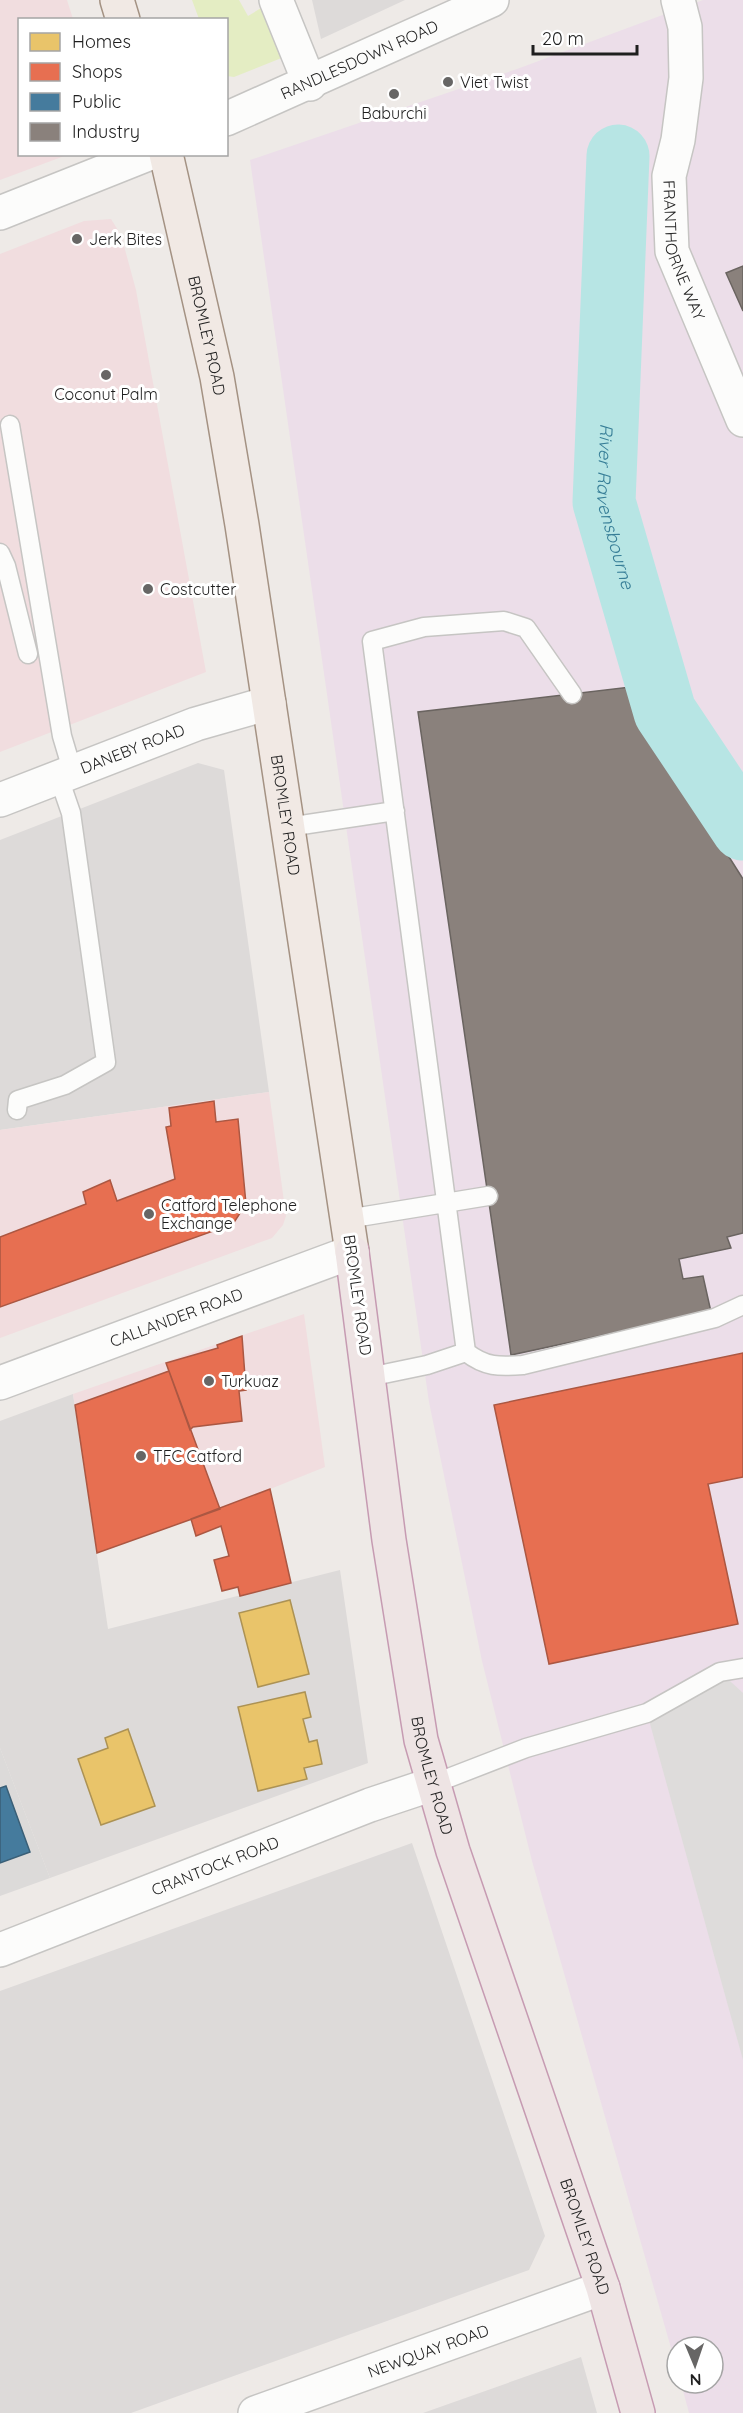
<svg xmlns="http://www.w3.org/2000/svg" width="743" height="2413" viewBox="0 0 743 2413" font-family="Quicksand,sans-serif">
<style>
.residential{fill:#dddad9}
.commercial{fill:#f1dddf}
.industrial{fill:#ecdee9}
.religious{fill:#dcdad9}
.grass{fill:#e4edc3}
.parking{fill:#dedcdb}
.homes{fill:#e9c46a;stroke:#ac9254;stroke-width:1.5}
.shops{fill:#e76f51;stroke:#ab5742;stroke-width:1.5}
.public{fill:#457b9d;stroke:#3a5f77;stroke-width:1.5}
.industry{fill:#8a817c;stroke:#6a6460;stroke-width:1.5}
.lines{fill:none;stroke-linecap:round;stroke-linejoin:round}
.river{stroke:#b7e5e4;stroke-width:63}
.service-casing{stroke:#c6c5c3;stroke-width:21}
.minor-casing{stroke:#c6c5c3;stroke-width:36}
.tertiary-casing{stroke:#c6c5c3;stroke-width:36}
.primary-casing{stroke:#a49283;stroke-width:36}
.trunk-casing{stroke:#c69bb2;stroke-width:36}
.service{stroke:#fcfcfb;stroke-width:18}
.minor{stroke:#fcfcfb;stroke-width:33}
.tertiary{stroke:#fcfcfb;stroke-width:33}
.primary{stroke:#f1e9e4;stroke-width:33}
.trunk{stroke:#eee4e4;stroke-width:33}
.poi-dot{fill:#676665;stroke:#fff;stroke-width:2}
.labels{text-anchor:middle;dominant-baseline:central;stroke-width:6;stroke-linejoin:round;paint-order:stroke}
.street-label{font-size:16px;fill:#1f1f1f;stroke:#fff}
.poi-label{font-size:16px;fill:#1f1f1f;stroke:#fff;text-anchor:start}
.water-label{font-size:18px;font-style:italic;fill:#377e97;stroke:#fff}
</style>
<rect width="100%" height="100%" fill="#eeeae7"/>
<!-- residential -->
<path class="residential" d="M312,0H405L321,39Z
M198,763L224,770L269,1092L0,1130V840Z
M73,1394L108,1629L340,1570L368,1763L50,1878L0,1748V1421Z
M412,1843L545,2236L529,2270L131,2413H0V1991Z
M581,2357L597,2413H423Z"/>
<!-- commercial -->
<path class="commercial" d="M0,0H67L73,19L20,20V154L67,155L0,180Z
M111,219L121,235L136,290L206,672L0,752V254L84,221Z
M269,1092L286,1216L283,1225L272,1238L0,1338V1130Z
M304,1314L325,1467L220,1509L97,1553L73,1394Z"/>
<!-- industrial -->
<path class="industrial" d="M703,0H743V2413H689L681,2383H713V2347H677V2369L532,1861L482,1661L429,1402L250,160L517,69Z"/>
<!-- religious -->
<path class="religious" d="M0,1748L50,1878L0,1896Z"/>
<!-- grass -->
<path class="grass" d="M192,0H239L248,16L271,2L289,55L234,77L227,76L226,20L199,19Z"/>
<!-- parking -->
<path class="parking" d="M720,1672L743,1693V2060L647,1713Z"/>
<!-- homes -->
<path class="homes" d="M290,1600L309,1674L258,1687L239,1613Z
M305,1692L311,1717L303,1719L309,1742L317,1740L322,1764L304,1768L307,1779L258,1791L238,1707Z
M128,1729L155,1806L101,1825L78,1759L108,1748L105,1738Z"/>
<!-- shops -->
<path class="shops" d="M214,1101L216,1122L238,1119L246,1204L233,1224L0,1307V1237L86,1204L83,1192L110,1180L117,1201L175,1179L166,1127L171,1126L169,1108Z
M242,1336L246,1390L239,1391L242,1421L193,1427L190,1430L166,1363L218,1348L217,1345Z
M743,1353V1477L708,1484L738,1624L549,1664L494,1405Z
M169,1371L220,1509L97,1553L75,1405Z
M270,1489L291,1583L240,1596L238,1587L222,1591L214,1560L229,1556L221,1526L196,1536L191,1519Z"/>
<!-- public -->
<path class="public" d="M6,1786L30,1852L0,1863V1788Z"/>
<!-- industry -->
<path class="industry" d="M743,266V311L726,273Z
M639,686L679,778L743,879V1233L727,1237L731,1248L679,1259L683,1279L703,1276L711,1312L511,1355L418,712Z"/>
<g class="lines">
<!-- river -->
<path class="river" id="s1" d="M618,156L604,502L665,712L743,829"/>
<!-- service casing -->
<g class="service-casing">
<path id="service" d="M10,425L62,736L73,773
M0,553L6,566L28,654
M288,827L395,811
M17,1110L18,1100L65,1085L106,1062L71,813L59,778
M347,1219L488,1196
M466,1352C485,1367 499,1367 523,1365L715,1318L743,1305
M369,1377L427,1365L466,1352L372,641L424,627L504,621L526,628L572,694
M433,1784L526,1748L647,1713L720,1672L743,1668"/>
</g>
<!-- minor casing -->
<g class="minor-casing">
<g id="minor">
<path d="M276,0L310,84"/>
<path id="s2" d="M678,0L685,27L686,78L678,140L669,176L672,251L743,420"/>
<path id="s3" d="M226,119L492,0"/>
<path id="s4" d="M0,800L196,724L269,703"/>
<path id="s5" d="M0,1383L352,1252"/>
<path id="s6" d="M0,1950L370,1805L433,1784"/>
<path id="s7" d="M255,2413L603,2288"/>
</g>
</g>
<!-- tertiary casing -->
<g class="tertiary-casing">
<path id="tertiary" d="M0,213L148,154"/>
</g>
<!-- primary casing -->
<g class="primary-casing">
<g id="primary">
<path d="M117,0L123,20"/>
<path id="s8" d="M166,154L217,377L242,525L352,1252"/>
</g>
</g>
<!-- trunk casing -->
<g class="trunk-casing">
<g id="trunk">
<path id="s9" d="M352,1252L389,1540L421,1740L453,1851L603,2288L638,2413"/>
</g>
</g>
<!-- service -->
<use href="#service" class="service"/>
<!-- minor -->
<use href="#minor" class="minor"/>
<!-- tertiary -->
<use href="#tertiary" class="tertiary"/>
<!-- primary -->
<use href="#primary" class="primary"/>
<!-- trunk -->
<use href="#trunk" class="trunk"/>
</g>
<!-- markers -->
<g class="poi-dot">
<circle cx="448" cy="82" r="6"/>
<circle cx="394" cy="94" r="6"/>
<circle cx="77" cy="239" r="6"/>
<circle cx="106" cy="375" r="6"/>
<circle cx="148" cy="589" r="6"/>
<circle cx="149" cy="1214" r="6"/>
<circle cx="209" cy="1381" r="6"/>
<circle cx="141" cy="1456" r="6"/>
</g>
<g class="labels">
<!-- street labels -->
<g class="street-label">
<text stroke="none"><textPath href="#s3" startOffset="146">RANDLESDOWN ROAD</textPath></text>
<text stroke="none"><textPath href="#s2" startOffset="255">FRANTHORNE WAY</textPath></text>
<text stroke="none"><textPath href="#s8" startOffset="186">BROMLEY ROAD</textPath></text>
<text stroke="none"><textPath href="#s4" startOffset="142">DANEBY ROAD</textPath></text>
<text stroke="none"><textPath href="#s8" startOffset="672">BROMLEY ROAD</textPath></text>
<text transform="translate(358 1295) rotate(82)">BROMLEY ROAD</text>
<text stroke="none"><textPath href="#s5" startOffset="188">CALLANDER ROAD</textPath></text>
<text stroke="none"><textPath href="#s9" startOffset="530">BROMLEY ROAD</textPath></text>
<text stroke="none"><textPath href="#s6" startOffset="231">CRANTOCK ROAD</textPath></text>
<text stroke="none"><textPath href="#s9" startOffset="1016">BROMLEY ROAD</textPath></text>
<text stroke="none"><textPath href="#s7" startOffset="184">NEWQUAY ROAD</textPath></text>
</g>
<!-- poi labels -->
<g class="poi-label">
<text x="460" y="82">Viet Twist</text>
<text x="394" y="113" text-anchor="middle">Baburchi</text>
<text x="89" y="239">Jerk Bites</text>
<text x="106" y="394" text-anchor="middle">Coconut Palm</text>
<text x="160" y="589">Costcutter</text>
<text x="161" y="1205">Catford Telephone<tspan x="161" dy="18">Exchange</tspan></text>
<text x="221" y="1381">Turkuaz</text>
<text x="153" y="1456">TFC Catford</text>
</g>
<!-- water labels -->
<g class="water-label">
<text stroke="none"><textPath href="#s1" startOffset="352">River Ravensbourne</textPath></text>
</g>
</g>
<!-- legend -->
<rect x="18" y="18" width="210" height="138" fill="#ffffff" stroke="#a5a5a5" stroke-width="1.5"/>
<rect x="30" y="33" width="30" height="18" fill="#e9c46a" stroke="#a5a5a5" stroke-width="1.5"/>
<text x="72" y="48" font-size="18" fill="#1f1f1f">Homes</text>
<rect x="30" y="63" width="30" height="18" fill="#e76f51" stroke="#a5a5a5" stroke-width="1.5"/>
<text x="72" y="78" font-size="18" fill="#1f1f1f">Shops</text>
<rect x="30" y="93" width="30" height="18" fill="#457b9d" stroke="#a5a5a5" stroke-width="1.5"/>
<text x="72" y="108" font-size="18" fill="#1f1f1f">Public</text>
<rect x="30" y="123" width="30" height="18" fill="#8a817c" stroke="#a5a5a5" stroke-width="1.5"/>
<text x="72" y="138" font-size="18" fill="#1f1f1f">Industry</text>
<!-- north arrow -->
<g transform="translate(695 2365) rotate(178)"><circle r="28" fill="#ffffff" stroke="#a5a5a5" stroke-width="1.5"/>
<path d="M0-4.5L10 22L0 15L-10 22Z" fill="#676665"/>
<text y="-9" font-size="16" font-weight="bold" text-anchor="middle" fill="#1f1f1f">N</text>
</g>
<!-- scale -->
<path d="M533 45v9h104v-9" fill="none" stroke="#1f1f1f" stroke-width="3"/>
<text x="542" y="45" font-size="18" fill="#1f1f1f" stroke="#ffffff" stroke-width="4.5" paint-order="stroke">20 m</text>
</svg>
